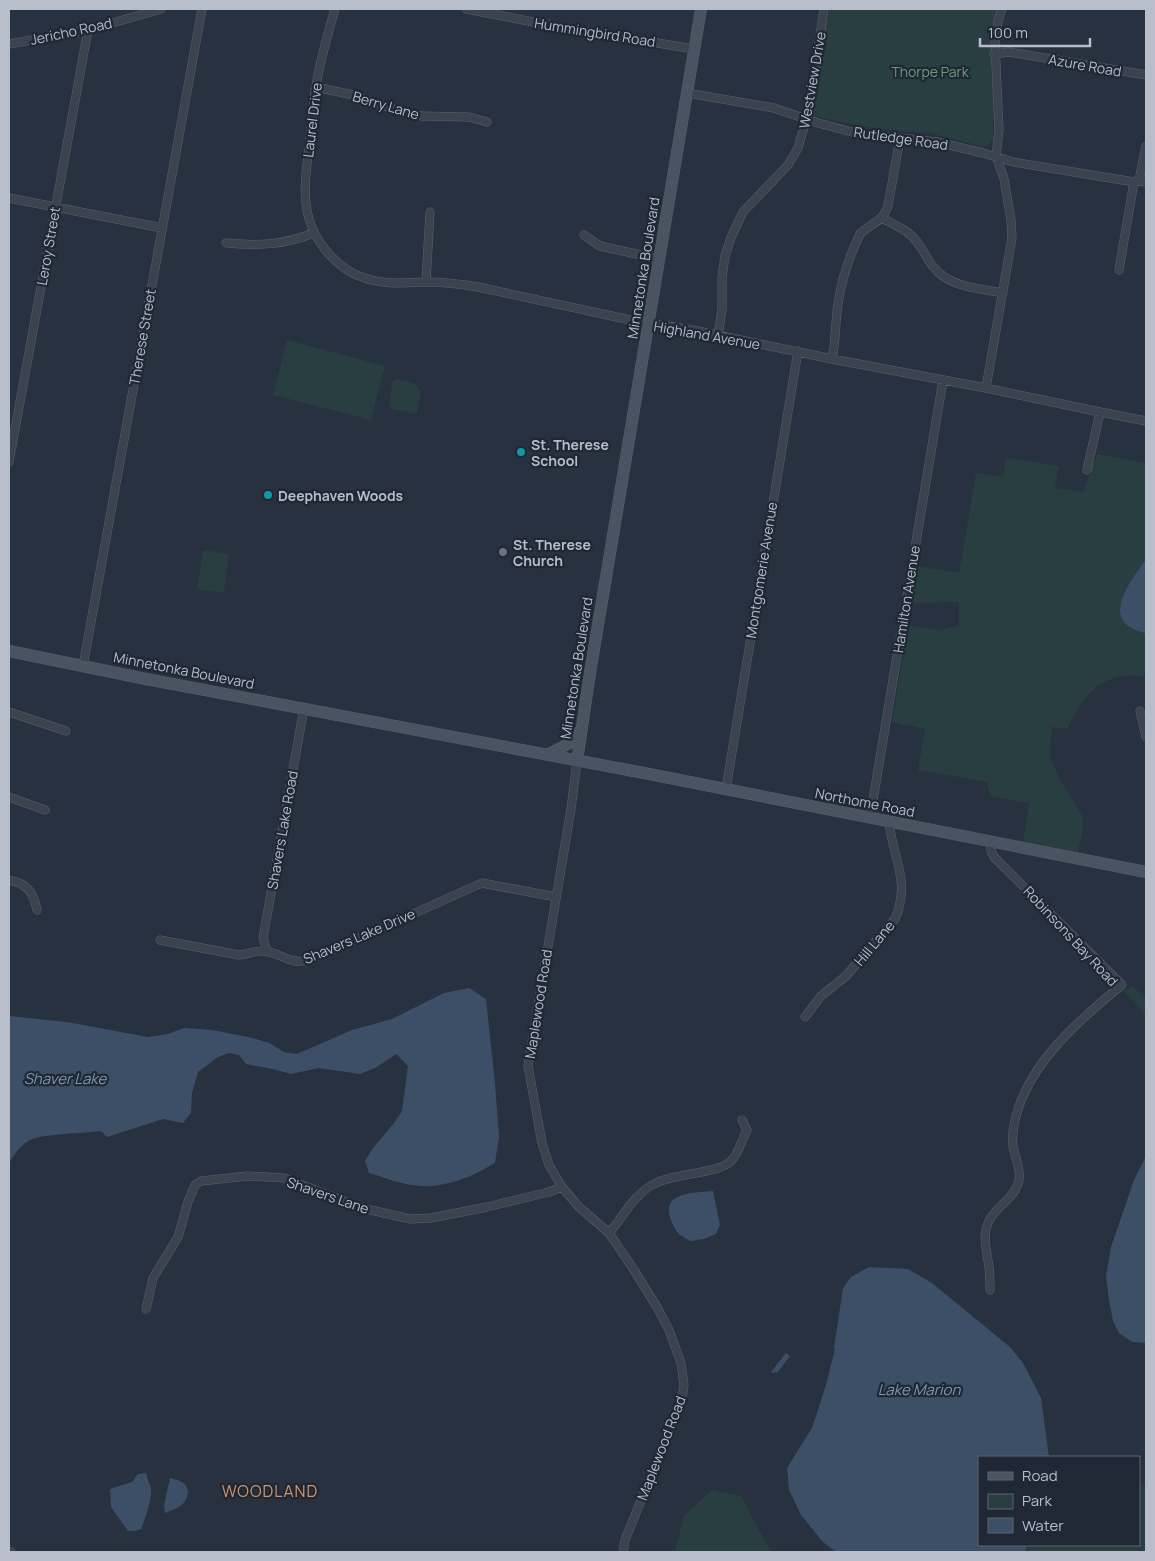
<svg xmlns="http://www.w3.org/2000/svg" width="1155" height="1561" viewBox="0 0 1155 1561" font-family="Manrope,sans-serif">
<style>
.green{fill:#293e40}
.water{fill:#3d4f67}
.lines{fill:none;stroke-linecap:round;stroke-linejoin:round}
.street-casing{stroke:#58616c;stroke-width:9}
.secondary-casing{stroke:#58616c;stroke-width:12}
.street{stroke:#3b434f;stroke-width:8}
.secondary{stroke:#495362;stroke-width:11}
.culture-dot{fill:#0f9aa8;stroke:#1f2834;stroke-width:2}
.worship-dot{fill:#6b7280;stroke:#1f2834;stroke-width:2}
.labels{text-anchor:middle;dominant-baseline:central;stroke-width:4.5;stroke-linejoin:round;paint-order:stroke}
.street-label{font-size:14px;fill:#b7bec9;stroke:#1f2834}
.park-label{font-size:14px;fill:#6f9978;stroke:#1f2834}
.poi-label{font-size:14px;font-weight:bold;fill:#b7bec9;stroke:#1f2834;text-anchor:start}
.water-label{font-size:15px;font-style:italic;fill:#8095af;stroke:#1f2834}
.quarter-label{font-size:16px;letter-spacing:1px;fill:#d0956b;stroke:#1f2834}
</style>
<rect width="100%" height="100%" fill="#27313f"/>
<!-- green -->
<path class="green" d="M829,9H998L991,33L994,91L993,138L990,144L985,147L929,133L875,129L812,116V111Z
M287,340L385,366L371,420L273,395Z
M396,379L414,383L421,392L417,414L389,408L392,382Z
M1097,454L1146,463V559L1122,595L1129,627L1146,634V673L1144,676C1137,676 1128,675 1121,676C1090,683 1080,704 1067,729L1052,727L1050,756L1059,778L1083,817V828L1078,852L1023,841L1029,803L990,796L987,782L918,770L925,729L892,722L908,625L940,630L959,626V602L911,603L917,566L959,573L976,473L1003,477L1006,458L1059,466L1055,488L1083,492Z
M203,550L229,554L224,593L197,589Z
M1132,986L1146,998V1015L1123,991Z
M1146,1481V1552H1025L1027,1545H1139V1487Z
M712,1490L741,1496L771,1552H675L684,1516Z"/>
<!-- water -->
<path class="water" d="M1146,559V634C1140,631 1133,630 1128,626C1106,609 1136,574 1146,559Z
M469,988L486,999L495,1083L499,1137L495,1163C470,1178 441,1190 411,1185C397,1183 383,1177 369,1173L365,1161L373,1148L394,1123L402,1111L408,1066L396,1054L377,1067L360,1074L319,1068L291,1074L277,1070L246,1064L239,1055L229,1053L218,1057L198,1072L192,1093L191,1113L183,1123L163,1119L107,1137L101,1131C85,1133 43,1134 30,1140C20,1146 14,1154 9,1164V1016L67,1022L148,1037L168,1034L184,1028L212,1030L253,1038L269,1043L284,1052L297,1054L352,1030L392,1019L444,993Z
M1146,1156V1343L1132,1342L1119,1333L1113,1321L1109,1300L1106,1276L1111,1247L1134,1180Z
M713,1191L720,1225L716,1234L704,1239L690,1241C687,1239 683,1237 680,1235C672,1227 663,1207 674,1199C684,1192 701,1192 713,1191Z
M869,1267L908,1269L932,1283L1010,1347L1023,1363L1041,1398L1049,1457H979V1545H1027L1025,1552H836L823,1542L801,1515L789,1490L787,1468L812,1428L826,1385L835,1349L834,1348L843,1288L851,1277Z
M786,1353L790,1356L777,1373L775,1372L773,1373L771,1372Z
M146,1473C147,1479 150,1484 151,1489C152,1499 145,1520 141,1529L135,1531H128L111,1507L110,1489L132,1482L138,1474Z
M170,1478C174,1479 179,1480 182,1482C192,1488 188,1501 180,1506C176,1509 170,1511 165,1513L164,1506Z"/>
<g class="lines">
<!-- street casing -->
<g class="street-casing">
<path id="street" d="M335,9C328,34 320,60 316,86C313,103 312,121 310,139C305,182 297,217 328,253C337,263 349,273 362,277C383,285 403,283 425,282C443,282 460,284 478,287L649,324L663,325L698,331L832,359L986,388L1100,412L1146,421
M466,9L565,28L694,49
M9,44L88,30L161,9
M994,54L1009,52L1146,75
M316,87L353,95L393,109L421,116L469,117L487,122
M687,93L774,108L818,123L856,133L937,142L983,153L1013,162L1134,182L1139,181L1146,182
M1139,181L1146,146
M9,198L162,228
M882,218C894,225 909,230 917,242C926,254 930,267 943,276C960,288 983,289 1003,293
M584,235L600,246L659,259
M226,243C257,246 285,245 313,233
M1119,270L1134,182
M426,282L430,212
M718,336L722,309V277L725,256L732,235L743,212L788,165L798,148L809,110L824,9
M832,359C836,341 835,323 838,304C841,281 850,255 860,234C872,222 882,223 888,206L900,138
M986,388L1012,238L1011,220L1004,179L1001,170L996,157L999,129L995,43L998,21L1002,9
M9,462L88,30
M1087,470L1100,412
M83,666L202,9
M1140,711L1146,737
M9,712L66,731
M577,761L571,809L528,1066L542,1143L549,1165L562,1187L579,1207L609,1233L634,1270L657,1307L669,1330L681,1363L684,1385L682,1399L625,1540L623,1552
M726,789L798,351
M9,797L45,810
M870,818L943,380
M9,880C28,884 33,892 37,910
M160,940L239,955C247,955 255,950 263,951C283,952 288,967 312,959L482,883L556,897
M267,951L263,938L304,708
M805,1017L821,996L846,976L895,919C911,881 893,859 889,822
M609,1233C623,1217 632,1197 652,1185C672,1173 719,1174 731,1161C739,1153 742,1139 747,1130L742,1120
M990,1290C990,1282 990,1275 989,1267C987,1251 981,1234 990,1219C998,1205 1016,1197 1019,1180C1021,1168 1015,1158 1013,1146C1012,1142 1013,1136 1013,1131C1021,1070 1076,1022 1122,985L994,857L991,851V842
M146,1309L153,1278L178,1237L188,1202L195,1185L201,1181L248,1176L284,1178L362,1208L410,1219L431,1218L487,1207L549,1192L562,1187
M9,1552H11"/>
</g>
<!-- secondary casing -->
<g class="secondary-casing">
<path id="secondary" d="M9,651L146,679L644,773L1146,872
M547,755L568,744L581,730
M577,761L590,673L701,9"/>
</g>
<!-- street -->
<use href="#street" class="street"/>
<!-- secondary -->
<use href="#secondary" class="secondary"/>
</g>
<!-- markers -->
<g class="culture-dot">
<circle cx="521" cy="452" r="5"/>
<circle cx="268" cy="495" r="5"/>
</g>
<circle class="worship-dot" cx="503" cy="552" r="5"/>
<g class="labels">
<!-- street labels -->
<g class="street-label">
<text transform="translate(71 31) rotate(-12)">Jericho Road</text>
<text transform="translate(595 32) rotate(9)">Hummingbird Road</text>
<text transform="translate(1085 65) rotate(10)">Azure Road</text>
<text transform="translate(812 80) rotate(-80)">Westview Drive</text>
<text transform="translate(386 105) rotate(16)">Berry Lane</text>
<text transform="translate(312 120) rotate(-83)">Laurel Drive</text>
<text transform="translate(901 138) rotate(8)">Rutledge Road</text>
<text transform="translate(48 246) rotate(-80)">Leroy Street</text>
<text transform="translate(643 268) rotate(-81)">Minnetonka Boulevard</text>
<text transform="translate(707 335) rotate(10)">Highland Avenue</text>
<text transform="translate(142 337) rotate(-80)">Therese Street</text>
<text transform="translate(761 570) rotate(-81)">Montgomerie Avenue</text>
<text transform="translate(906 599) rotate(-81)">Hamilton Avenue</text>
<text transform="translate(576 668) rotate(-81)">Minnetonka Boulevard</text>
<text transform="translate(184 670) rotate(11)">Minnetonka Boulevard</text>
<text transform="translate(865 802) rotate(11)">Northome Road</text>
<text transform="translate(282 830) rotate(-80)">Shavers Lake Road</text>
<text transform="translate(359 936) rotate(-23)">Shavers Lake Drive</text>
<text transform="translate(1071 936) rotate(47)">Robinsons Bay Road</text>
<text transform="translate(874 943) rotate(-50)">Hill Lane</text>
<text transform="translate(538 1004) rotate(-81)">Maplewood Road</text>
<text transform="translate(328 1195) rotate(19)">Shavers Lane</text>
<text transform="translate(661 1448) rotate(-69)">Maplewood Road</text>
</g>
<!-- park labels -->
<g class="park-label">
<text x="930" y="71">Thorpe Park</text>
</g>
<!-- poi labels -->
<g class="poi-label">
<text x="531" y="444">St. Therese<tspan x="531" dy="16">School</tspan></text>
<text x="278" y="495">Deephaven Woods</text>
<text x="513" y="544">St. Therese<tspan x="513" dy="16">Church</tspan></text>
</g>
<!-- water labels -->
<g class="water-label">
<text x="65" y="1078">Shaver Lake</text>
<text x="919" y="1389">Lake Marion</text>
</g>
<!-- quarter labels -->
<g class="quarter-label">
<text x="270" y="1491">WOODLAND</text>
</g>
</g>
<!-- border -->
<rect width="1155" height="1561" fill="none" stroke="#b7bec9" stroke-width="20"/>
<!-- legend -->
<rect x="978" y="1456" width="162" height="90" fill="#1f2834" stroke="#5c6470"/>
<rect x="988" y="1472" width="25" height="8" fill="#495362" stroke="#5c6470"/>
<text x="1022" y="1481" font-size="15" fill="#b7bec9">Road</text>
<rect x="988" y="1494" width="25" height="15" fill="#293e40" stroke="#5c6470"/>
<text x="1022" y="1506" font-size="15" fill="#b7bec9">Park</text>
<rect x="988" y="1518" width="25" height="15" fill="#3d4f67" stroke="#5c6470"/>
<text x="1022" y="1531" font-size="15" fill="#b7bec9">Water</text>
<!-- scale -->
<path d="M980 38v8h110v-8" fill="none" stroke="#b7bec9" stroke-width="2.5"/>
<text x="988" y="38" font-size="15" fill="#b7bec9" stroke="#1f2834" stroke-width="4" paint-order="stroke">100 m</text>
</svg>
